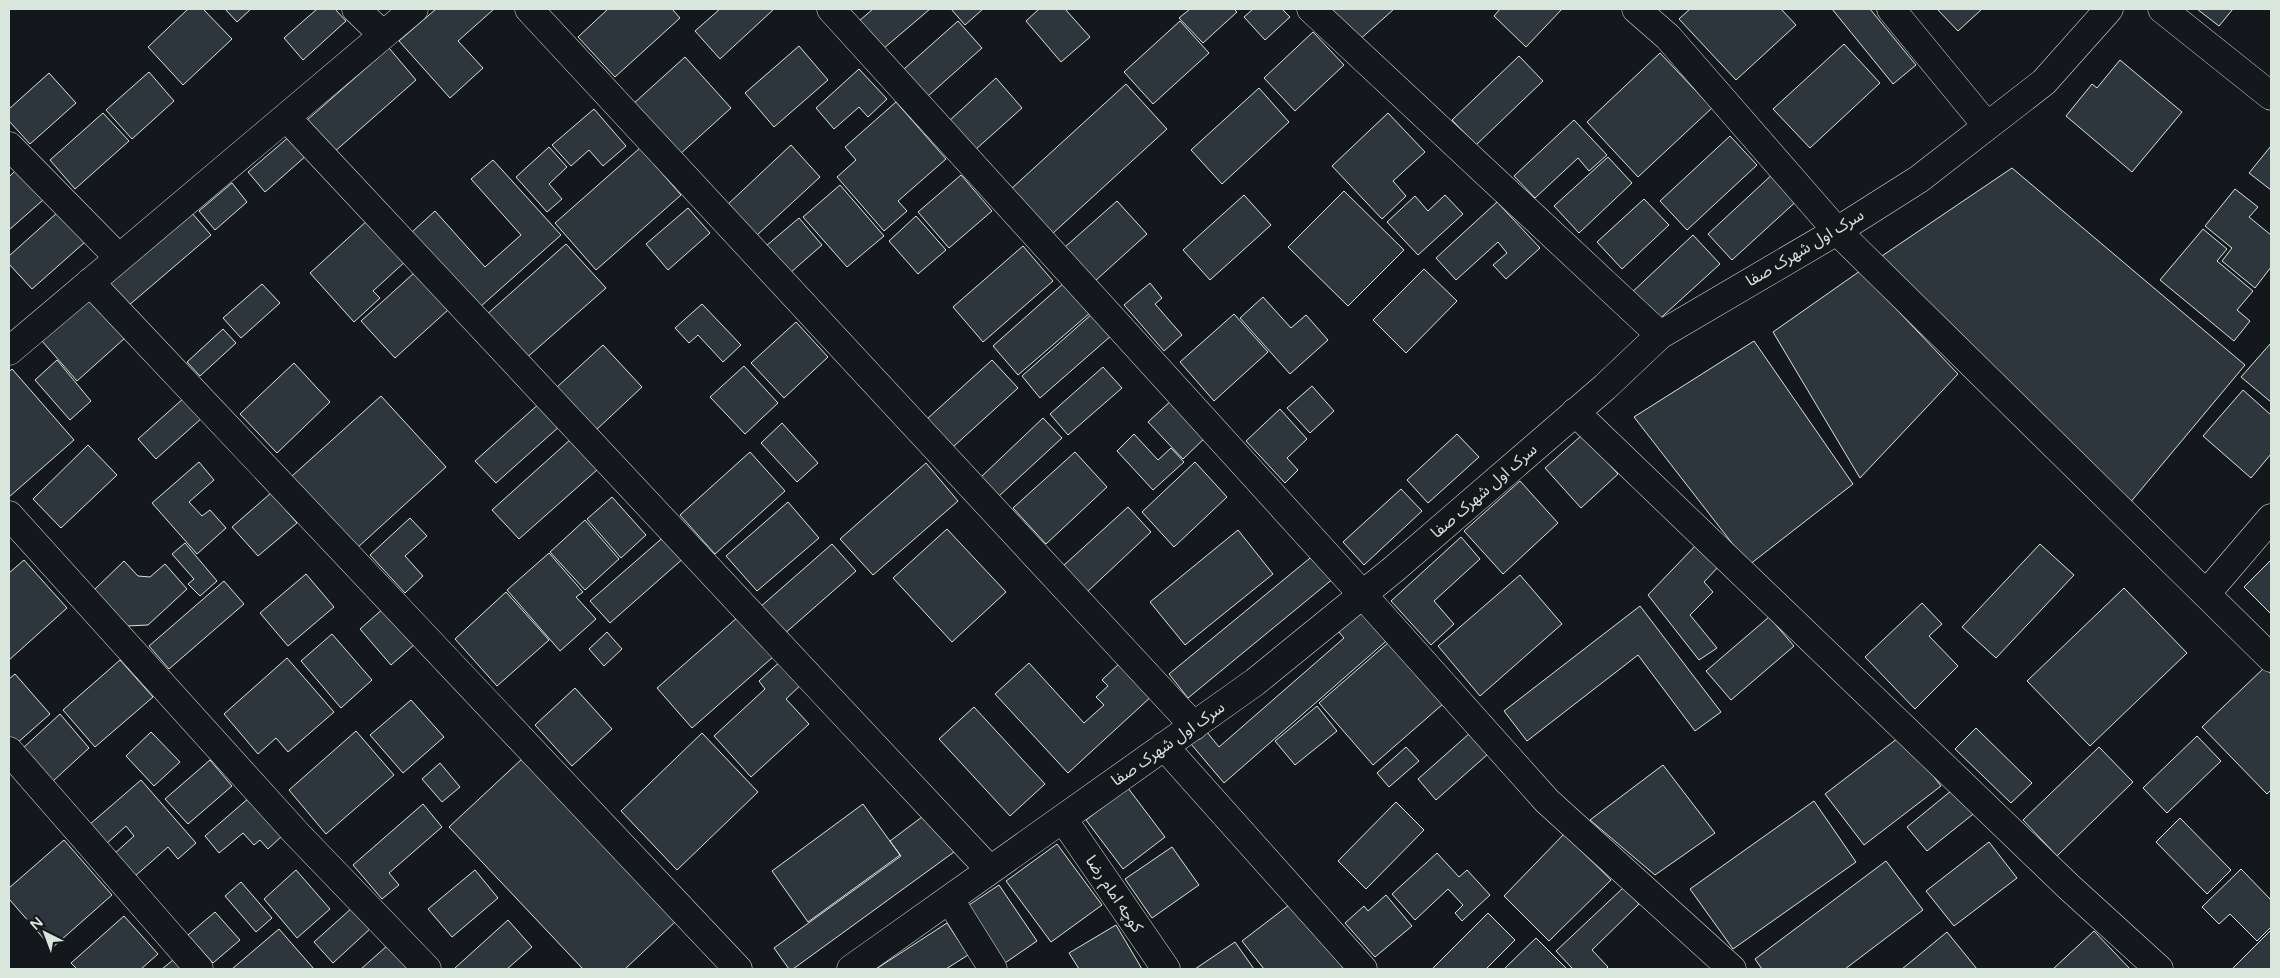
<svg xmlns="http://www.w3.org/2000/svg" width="2280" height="978" viewBox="0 0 2280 978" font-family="'Varela Round','Noto Sans Arabic',sans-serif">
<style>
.building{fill:#2c363c;stroke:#d8e6dc}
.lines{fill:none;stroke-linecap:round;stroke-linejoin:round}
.minor-casing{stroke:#d8e6dc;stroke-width:29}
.minor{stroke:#14181c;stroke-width:28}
.labels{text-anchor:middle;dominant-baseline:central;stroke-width:4;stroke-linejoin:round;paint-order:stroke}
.street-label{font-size:16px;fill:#d8e6dc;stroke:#14181c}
</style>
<rect width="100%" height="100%" fill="#14181c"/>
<!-- building -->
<path class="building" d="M188,9H203L232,39L183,85L148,47Z
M225,9H251L237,22Z
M317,9H335L346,21L303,60L284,38Z
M436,9H494L458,41L483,68L450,98L399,41Z
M608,9H672L680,18L615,77L578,37Z
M720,9H774L720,59L695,31Z
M873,9H930L883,49L859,21Z
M951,9H983L965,25Z
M1039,9H1065L1090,37L1061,62L1026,21Z
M1190,9H1234L1237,12L1203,43L1179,18Z
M1253,9H1282L1290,17L1265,40L1244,17Z
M1327,9H1394L1357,42Z
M1500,9H1562L1526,47L1494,16Z
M1690,9H1781L1796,25L1736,80L1679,19Z
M1832,9H1870L1916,65L1893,84Z
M1937,9H1982L1958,31Z
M2197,9H2233L2219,26Z
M958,21L982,48L928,96L904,69Z
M1180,21L1209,53L1153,104L1124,72Z
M1313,32L1344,65L1295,111L1264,78Z
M1844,44L1880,83L1810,148L1773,109Z
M799,46L828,80L774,127L745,93Z
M389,48L416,80L333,153L306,121Z
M1660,53L1712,108L1638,177L1587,122Z
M1519,56L1543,81L1476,145L1452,120Z
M685,57L731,108L679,155L633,104Z
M2120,60L2182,112L2132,172L2066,116L2092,84L2097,88Z
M859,69L887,99L868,117L859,107L834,129L816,108Z
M149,72L174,101L132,139L106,110Z
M49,73L76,103L30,144L9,121V109Z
M996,78L1022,108L975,150L949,121Z
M1126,84L1167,129L1052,234L1011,189Z
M1259,88L1289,122L1222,184L1191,150Z
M896,102L946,159L898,201L907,211L884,231L837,177L856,160L845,147Z
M594,109L626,146L603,166L589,150L571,166L552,145Z
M103,113L129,141L75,189L50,160Z
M1388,113L1425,152L1393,181L1406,196L1382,219L1332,166Z
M1574,120L1607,155L1589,171L1578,158L1535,198L1514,176Z
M290,136L307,155L265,192L248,172Z
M1730,136L1757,165L1687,230L1660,201Z
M791,145L820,177L755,237L726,206Z
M2271,146V190L2249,173Z
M549,147L567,167L549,184L562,199L547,212L516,177Z
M640,148L681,195L596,270L555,223Z
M1608,157L1632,183L1579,233L1554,206Z
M493,160L561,235L480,307L412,232L435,211L485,267L521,235L471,179Z
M2012,168L2245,365L2124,510L1873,262Z
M17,169L43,200L9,230V177Z
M1776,171L1801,197L1732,260L1708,234Z
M961,175L992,211L949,248L918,212Z
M232,183L247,202L215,230L199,211Z
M840,185L884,236L847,267L803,217Z
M2235,189L2258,207L2249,217L2271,235V267L2255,288L2222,261L2232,248L2205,226Z
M1344,191L1404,250L1348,306L1288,247Z
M1244,195L1271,225L1210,280L1183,250Z
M1445,195L1463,214L1418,255L1387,222L1415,196L1428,211Z
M1644,199L1669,225L1622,269L1597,242Z
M1117,201L1147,234L1095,281L1065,247Z
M1497,202L1540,248L1506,279L1493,265L1507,253L1498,242L1456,280L1436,258Z
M688,208L710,233L668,270L646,244Z
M58,212L85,242L32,289L9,264V256Z
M191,212L211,235L128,306L108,283Z
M916,216L946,250L918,274L889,241Z
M799,218L822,245L790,273L766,246Z
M369,219L407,260L373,291L380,298L354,322L310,273Z
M2203,229L2227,249L2217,261L2253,291L2237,310L2250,321L2234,341L2160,280Z
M1693,235L1720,264L1654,324L1628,296Z
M566,244L606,288L524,360L485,316Z
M1023,246L1053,281L983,342L953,307Z
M1424,269L1457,301L1406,353L1373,320Z
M1860,271L1958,374L1860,478L1773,332Z
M414,273L448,310L395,358L361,321Z
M1065,282L1091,312L1018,375L993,346Z
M1150,283L1162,298L1155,304L1182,335L1164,351L1124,305Z
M262,284L280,303L241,338L223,318Z
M1263,297L1291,328L1306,315L1328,340L1290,374L1240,318Z
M91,298L125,338L77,381L42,341Z
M702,304L741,345L723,362L698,335L689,343L675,328Z
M1093,313L1112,335L1040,398L1022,376Z
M1234,314L1268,352L1214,401L1180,362Z
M796,322L828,357L784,398L751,363Z
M223,329L236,343L200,376L187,362Z
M1754,341L1853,484L1749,565L1634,417Z
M2271,343V402L2241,377Z
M603,345L642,387L595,431L556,388Z
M57,360L91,401L70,420L35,380Z
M992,360L1018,388L953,447L927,419Z
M294,363L330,402L277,453L240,414Z
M744,366L778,403L745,434L710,397Z
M1103,367L1122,388L1068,435L1050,414Z
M12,369L74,440L9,497V372Z
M1312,386L1334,411L1310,433L1287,408Z
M2243,390L2271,415V454L2251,478L2203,436Z
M381,396L446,467L357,548L292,476Z
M185,397L203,417L156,459L138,439Z
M1174,398L1208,435L1183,459L1148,422Z
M541,402L561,425L496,483L475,461Z
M1280,409L1307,439L1287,458L1298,470L1285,483L1246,441Z
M1043,418L1062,438L999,496L981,477Z
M782,423L818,463L797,482L761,443Z
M1134,434L1158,460L1171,448L1184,462L1153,490L1117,451Z
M1457,434L1479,457L1428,503L1407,480Z
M1582,435L1618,474L1581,508L1545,468Z
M571,439L598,469L519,539L492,510Z
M88,445L117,475L61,528L33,499Z
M750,452L785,491L715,554L680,515Z
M1075,452L1107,487L1046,544L1013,508Z
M199,462L214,480L189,502L202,516L210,510L226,528L197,554L152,503Z
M1195,462L1227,497L1174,547L1142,512Z
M926,463L958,501L873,575L840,539Z
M1520,481L1558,523L1503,574L1464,531Z
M1401,489L1422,511L1364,565L1343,542Z
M271,493L297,523L258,556L232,527Z
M612,497L646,535L621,558L587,519Z
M788,502L819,538L757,591L726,556Z
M1128,507L1151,532L1087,592L1063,566Z
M410,518L427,536L405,556L423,576L405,593L370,555Z
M585,520L619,559L585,590L550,552Z
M947,529L1006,592L952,642L893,578Z
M1238,530L1273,574L1185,645L1150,602Z
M667,534L686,556L610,623L590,601Z
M1461,537L1480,559L1434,601L1454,624L1431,645L1391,601Z
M185,543L217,581L200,596L188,584L194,579L172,554Z
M832,544L856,571L783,635L759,608Z
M1697,544L1720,565L1704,582L1713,592L1690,615L1717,648L1699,660L1648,595Z
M2040,544L2074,575L1996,658L1962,627Z
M549,553L583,592L576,597L596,619L560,651L507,590Z
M1315,554L1334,578L1188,698L1169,674Z
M24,560L67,608L9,660V573Z
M2271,560V614L2244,587Z
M124,561L138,576L150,577L165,564L187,589L148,625L127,626L94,590Z
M306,574L334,607L288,646L260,613Z
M1520,575L1562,624L1480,696L1438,646Z
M224,581L244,604L169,669L149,646Z
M2124,588L2187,653L2090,746L2027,681Z
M506,592L549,640L497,686L455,639Z
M1922,603L1942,624L1929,636L1958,666L1915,709L1865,657Z
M1366,606L1392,636L1224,783L1191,744L1206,731L1219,747L1344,638L1338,631Z
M1640,606L1721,712L1695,731L1638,655L1527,741L1504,711Z
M384,608L415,644L391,665L360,629Z
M738,617L773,657L692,728L657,688Z
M1769,617L1794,646L1731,700L1706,671Z
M607,632L622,649L604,666L589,649Z
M332,634L372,680L341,708L301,661Z
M1389,642L1443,704L1373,765L1319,703Z
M785,657L806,680L786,699L809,724L751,777L714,736L765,689L759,681Z
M287,658L334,712L288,752L276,738L258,754L224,714Z
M120,660L153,697L95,747L63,710Z
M1122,661L1153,695L1068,773L995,694L1029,663L1084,723L1104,705L1096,697L1108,686L1102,680Z
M2265,667L2271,674V790L2267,794L2202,727Z
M15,674L50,714L16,744L9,736V679Z
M575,688L612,729L572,766L535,725Z
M411,700L444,737L403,773L370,735Z
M1317,706L1337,731L1295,765L1275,741Z
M974,707L1045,784L1010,816L939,739Z
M60,714L89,748L52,782L22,749Z
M1976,728L2032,783L2011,803L1955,749Z
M356,731L394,775L326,834L289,790Z
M151,732L180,762L154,786L126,756Z
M702,733L758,792L677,870L621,811Z
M1470,733L1488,754L1436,800L1418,779Z
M1902,735L1941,786L1864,845L1825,794Z
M2197,736L2221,761L2167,813L2143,788Z
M1406,747L1419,761L1389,787L1377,773Z
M2099,747L2133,782L2057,856L2023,820Z
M523,758L676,921L625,969H583L449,827Z
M210,760L232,786L188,824L165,799Z
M440,763L460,787L442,802L422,779Z
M1663,765L1715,833L1655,875L1590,820Z
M141,780L196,843L178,859L168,847L134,877L114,854L134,836L126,826L106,844L89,825Z
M1957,786L1977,811L1927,851L1907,827Z
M1128,788L1165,837L1123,869L1086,820Z
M250,797L283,835L268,849L260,840L254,845L243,833L219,853L205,836Z
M1814,801L1856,862L1733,949L1690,889Z
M1396,802L1424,830L1366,889L1338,861Z
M423,804L442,827L389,873L399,885L382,899L353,865Z
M863,804L900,855L808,922L772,871Z
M926,814L954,852L793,969H789L774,948L901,856L890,841Z
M2180,818L2231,870L2207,894L2156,842Z
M1564,834L1611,880L1549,941L1504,896Z
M64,840L112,895L52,948L9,899V888Z
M1989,842L2017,878L1954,926L1926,891Z
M1057,844L1102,905L1051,942L1006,881Z
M1172,847L1199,885L1152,918L1125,879Z
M1437,853L1459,877L1467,870L1490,895L1462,921L1455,913L1463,905L1448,889L1415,920L1392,894Z
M1886,861L1923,910L1845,969H1762L1755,959Z
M2241,869L2271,900V927L2257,941L2230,914L2219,924L2202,907Z
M296,870L330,909L297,938L264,899Z
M475,870L498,898L452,937L428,909Z
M241,882L272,918L256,932L225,896Z
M999,885L1037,941L1002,965L963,909Z
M1623,888L1639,904L1592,950L1608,967L1606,969H1573L1556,951Z
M1386,895L1412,926L1375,957L1345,923L1364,906L1368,911Z
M1293,902L1344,969H1264L1242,941Z
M353,907L371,928L333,963L314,942Z
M215,912L240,940L213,963L188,935Z
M1488,913L1515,940L1486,969H1432Z
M124,916L158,954L141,969H77L71,963Z
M508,920L532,947L507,969H456L455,968Z
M947,923L968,955L946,969H876Z
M1116,925L1142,969H1079L1069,953Z
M279,929L314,969H232Z
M2271,930V969H2232Z
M2094,931L2130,969H2053Z
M1947,932L1977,969H1902Z
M1536,938L1567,969H1504Z
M1235,942L1254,969H1195Z
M388,945L410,969H361Z
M173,960L181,969H162Z"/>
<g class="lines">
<!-- minor casing -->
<g class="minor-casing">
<path id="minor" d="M356,9L383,35
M529,9L1194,726
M831,9L1363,595L1547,801L1732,969
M1311,9L1660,335
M1636,9L1668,37L1837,231L2271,658
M1891,9L1987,126
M2162,9L2271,96
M286,117L990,870
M9,146L119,258
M90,282L738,969
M9,351L414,9
M1575,412L2069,887L2159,969
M9,515L297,834L427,969
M2206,594L2271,518
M1164,746L1363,969
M9,751L199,969
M1063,819L1166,969
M950,900L993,969
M851,969L1255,682L1394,569L1605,387L1660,335L1837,231L1919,179L2044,82L2109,9"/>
</g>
<!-- minor -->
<use href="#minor" class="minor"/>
</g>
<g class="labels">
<!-- street labels -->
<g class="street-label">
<text transform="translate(1805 248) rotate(-31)">سرک اول شهرک صفا</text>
<text transform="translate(1484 491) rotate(-41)">سرک اول شهرک صفا</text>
<text transform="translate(1168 744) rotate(-35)">سرک اول شهرک صفا</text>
<text transform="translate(1114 894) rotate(56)">کوچه امام رضا</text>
</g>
</g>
<!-- border -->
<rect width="2280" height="978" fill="none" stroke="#d8e6dc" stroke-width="20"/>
<!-- north arrow -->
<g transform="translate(45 933) rotate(318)" stroke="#14181c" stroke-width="4" paint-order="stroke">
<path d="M0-4L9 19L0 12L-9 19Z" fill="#d8e6dc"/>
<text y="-8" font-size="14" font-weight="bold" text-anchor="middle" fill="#d8e6dc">N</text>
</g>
</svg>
